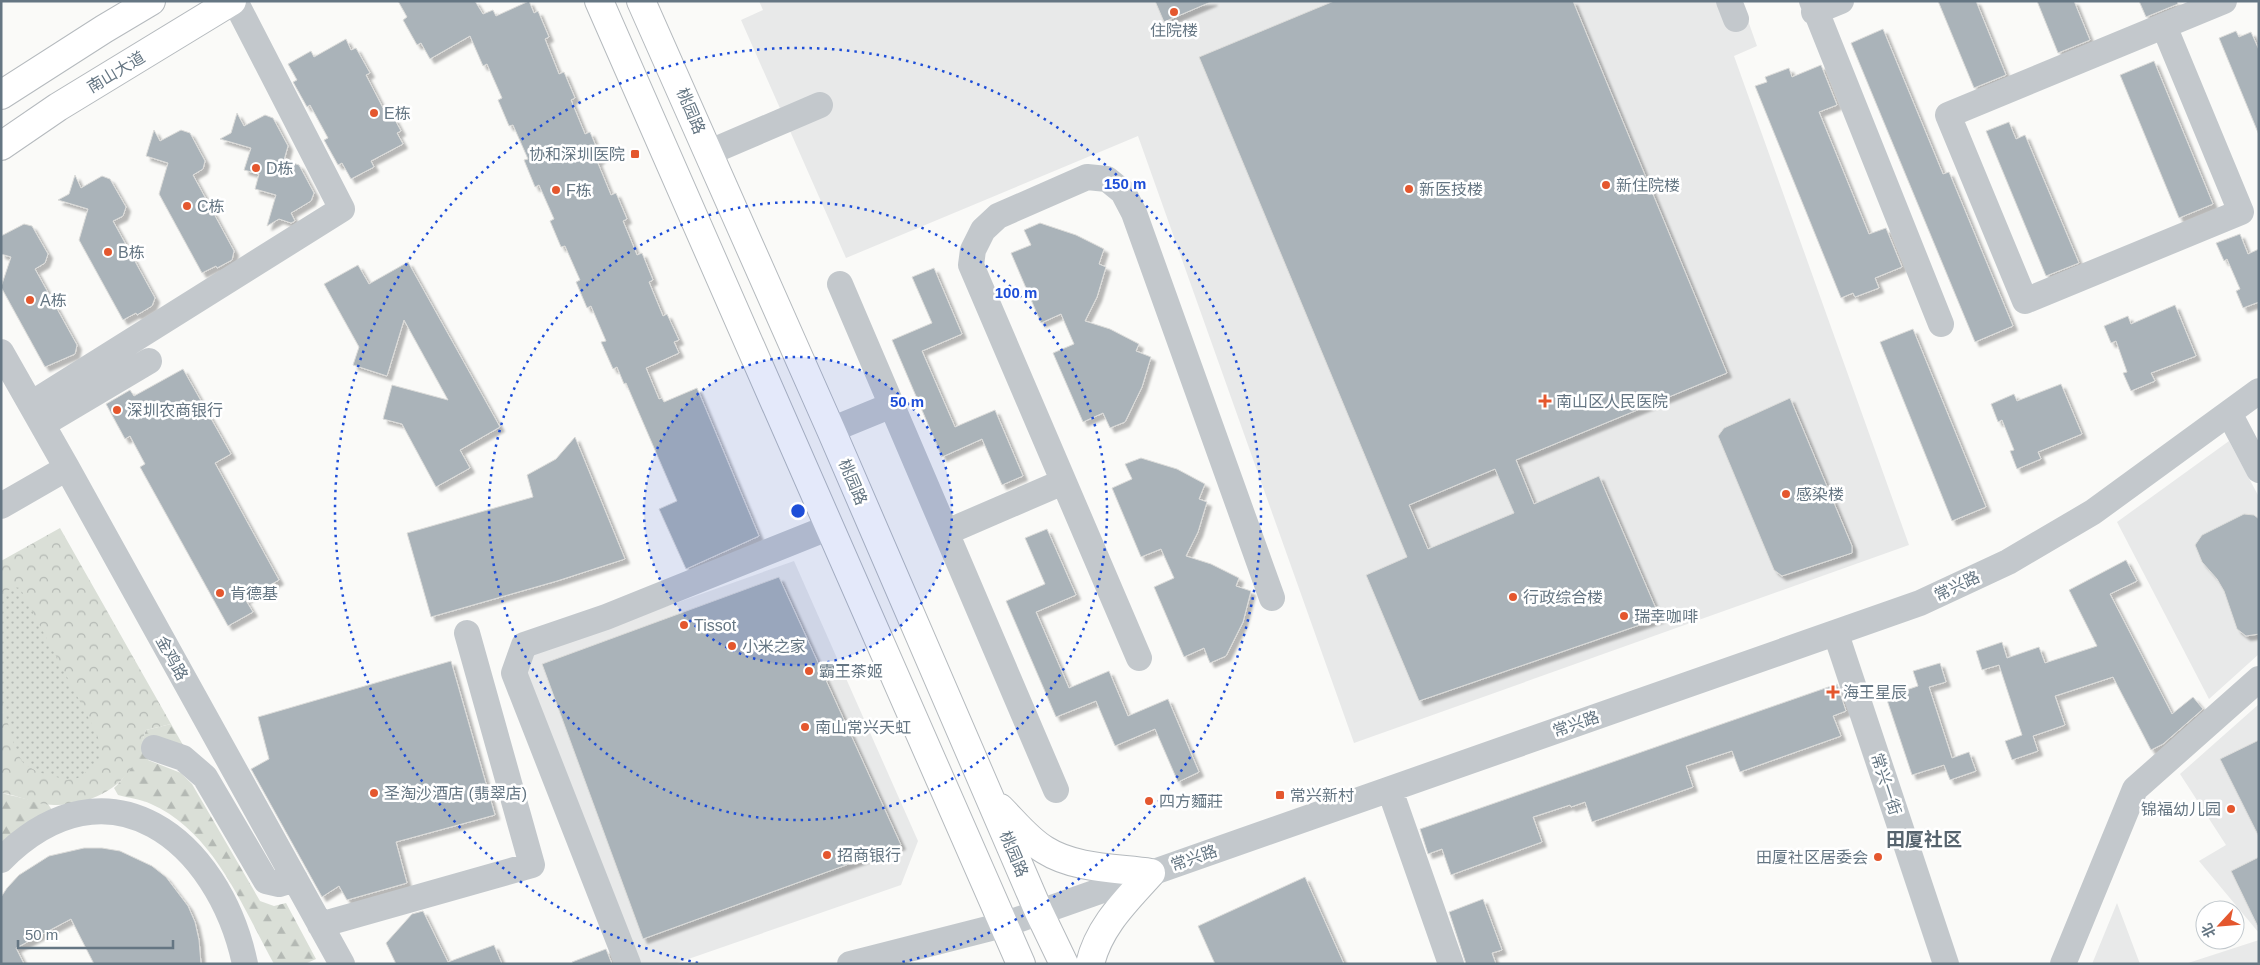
<svg xmlns="http://www.w3.org/2000/svg" width="2260" height="965" viewBox="0 0 2260 965" font-family="Arial,'Noto Sans SC',sans-serif">
<style>
.built{fill:#e8e9e9}
.forest{fill:url(#forest-firs)}
.park{fill:url(#park-crowns)}
.garden{fill:url(#garden-dots)}
.building{fill:#aab3b9;stroke:#dcdcda;fill-rule:evenodd;filter:url(#shadow)}
.lines{fill:none;stroke-linecap:round;stroke-linejoin:round}
.major-casing{stroke:#b5babe;stroke-width:30}
.minor{stroke:#c3c8cc;stroke-width:26}
.major{stroke:#fff;stroke-width:28}
.ring{fill:none;stroke:#1d4ed8;stroke-width:2.5;stroke-dasharray:2.5 5}
.poi-dot{fill:#e4572e;stroke:#fff;stroke-width:2}
.labels{text-anchor:middle;dominant-baseline:central;stroke-width:5;stroke-linejoin:round;paint-order:stroke}
.poi-label{font-size:16px;fill:#657683;stroke:#fff;text-anchor:start}
.street-label{font-size:16px;fill:#657683;stroke:#fff}
.quarter-label{font-size:19px;font-weight:bold;fill:#57646e;stroke:#fff}
.centre{fill:#1d4ed8;stroke:#fff;stroke-width:2.5}
.ring-label{font-size:15px;text-anchor:middle;font-weight:bold;fill:#1d4ed8;stroke:#fff;stroke-width:5;stroke-linejoin:round;paint-order:stroke}
</style>
<defs>
<pattern id="forest-firs" width="22" height="20" patternUnits="userSpaceOnUse" patternTransform="scale(1.25)"><rect width="22" height="20" fill="#dadfd7"/><path d="M5 1l3.5 6h-7zM16 11l3.5 6h-7z" fill="#b4b9b4"/></pattern>
<pattern id="park-crowns" width="20" height="18" patternUnits="userSpaceOnUse" patternTransform="scale(1.25)"><rect width="20" height="18" fill="#dadfd7"/><path d="M2 6a3 3 0 1 1 6 0M12 15a3 3 0 1 1 6 0" fill="none" stroke="#b4b9b4"/></pattern>
<pattern id="garden-dots" width="8" height="8" patternUnits="userSpaceOnUse" patternTransform="scale(1.25)"><rect width="8" height="8" fill="#dadfd7"/><path d="M2 2h.1M6 6h.1" fill="none" stroke="#b4b9b4" stroke-width="1.8" stroke-linecap="round"/></pattern>
<filter id="shadow"><feDropShadow dx="4.5" dy="4.5" stdDeviation="1" flood-color="#0004"/></filter>
</defs>
<rect width="100%" height="100%" fill="#fafaf8"/>
<!-- built -->
<path class="built" d="M759,1H1741L1757,46L1734,56L1909,545L1354,743L1138,136L846,258L741,20L763,10Z
M2229,441L2259,497V654L2209,699L2117,522Z
M794,561L918,841L901,885L674,964H638L525,675L535,653Z
M2259,704V933L2199,861L2226,845L2180,774Z
M2117,903L2140,964H2092Z
M2259,940V964H2185Z"/>
<!-- forest -->
<path class="forest" d="M171,724L183,745L156,736L148,760L181,773L192,784L260,901L274,906L286,903L316,959L305,964H274C242,906 214,832 151,804C141,799 128,798 118,795L114,788C132,771 138,753 146,730Z
M1,793L48,804L52,810L1,842Z"/>
<!-- park -->
<path class="park" d="M60,528L171,724L146,730C142,740 140,753 135,762C120,791 85,806 54,805C36,805 19,795 1,793V561Z"/>
<!-- garden -->
<path class="garden" d="M14,587L20,588L95,730L101,748L99,762L78,778L67,780L38,772L24,764L16,751L1,700V594Z"/>
<!-- building -->
<path class="building" d="M398,1H475L483,14L493,10L496,16L529,1L534,13L538,11L549,37L545,39L559,74L564,72L575,98L571,100L585,134L590,132L601,158L597,161L611,195L616,193L627,219L623,221L637,255L642,253L653,280L649,282L663,316L667,314L679,340L674,342L679,353L646,368L659,399L662,398L664,402L697,388L759,536L686,569L659,509L677,501L626,383L624,384L617,367L613,369L601,342L606,341L591,306L587,308L576,282L580,280L565,246L561,247L550,221L554,219L539,185L535,187L524,160L528,159L513,125L509,126L498,100L502,98L487,64L483,66L470,36L430,59L421,43L417,45L403,20L407,17Z
M1155,1H1213L1164,22Z
M1334,1H1573L1727,373L1516,460L1534,504L1599,476L1660,618L1419,701L1366,575L1407,557L1199,57ZM1495,469L1514,513L1428,549L1409,505Z
M1938,1H1976L2006,75L1974,88Z
M2037,1H2074L2090,40L2058,53Z
M2139,1H2177L2178,4L2146,17Z
M1883,29L1943,174L1949,172L2013,326L1975,342L1851,43Z
M2236,31L2239,37L2251,32L2259,50V135L2219,38Z
M346,39L351,50L356,48L370,73L366,75L383,108L387,105L401,131L397,133L403,144L371,161L374,167L351,179L342,163L338,165L324,140L328,138L310,105L307,107L293,82L297,80L288,64L311,51L314,57Z
M2154,61L2213,204L2179,218L2120,75Z
M1821,65L1837,105L1819,112L1869,234L1886,228L1902,267L1875,278L1879,288L1855,297L1853,293L1841,298L1755,86L1767,82L1765,77L1789,68L1792,77Z
M237,113L244,126L265,115L273,118L288,146L284,160L299,165L314,193L311,201L291,213L295,221L291,223L279,219L267,226L276,195L255,189L259,174L244,170L251,148L220,139L231,133Z
M2009,122L2016,139L2025,135L2079,263L2046,276L1986,131Z
M154,130L160,141L181,130L190,133L205,161L203,169L193,175L234,251L232,260L217,268L216,266L202,273L159,194L168,163L146,156Z
M75,175L81,188L102,176L110,179L126,207L123,216L113,221L155,298L152,306L137,315L136,313L123,320L79,240L88,209L58,200L69,194Z
M1040,223L1076,235L1104,249L1099,264L1106,267L1097,297L1085,321L1110,329L1139,344L1136,351L1151,357L1142,387L1125,422L1110,428L1103,413L1083,422L1053,353L1074,344L1061,314L1041,323L1011,253L1031,245L1024,230Z
M24,224L32,226L48,254L45,263L35,269L77,345L75,354L45,367L1,287L11,257L1,254V236Z
M2240,234L2248,254L2259,249V302L2243,308L2236,291L2240,289L2227,259L2224,261L2216,243Z
M408,262L500,427L460,450L470,468L436,487L402,424L383,419L392,385L448,400L404,320L387,376L353,365L359,347L324,284L358,265L369,284Z
M934,268L962,334L922,351L955,427L995,410L1023,476L1002,485L982,439L942,457L892,340L932,323L912,277Z
M2175,305L2196,356L2151,373L2155,381L2131,391L2123,373L2127,372L2116,341L2111,343L2104,326L2128,316L2131,324Z
M1913,329L1986,507L1952,521L1880,342Z
M183,369L231,454L215,463L279,580L245,599L253,612L228,626L140,467L145,464L130,436L125,439L106,404L130,390L134,396Z
M2061,384L2082,434L2038,452L2041,459L2017,469L2010,451L2014,450L2002,420L1998,422L1991,404L2014,394L2017,401Z
M1790,398L1852,546V553L1782,576L1774,570L1718,436L1724,428Z
M575,437L625,559L557,581L431,617L407,533L533,497L527,475L556,459Z
M1141,458L1177,469L1205,484L1199,499L1207,502L1198,532L1186,556L1211,564L1239,578L1236,586L1251,591L1243,622L1226,656L1210,663L1204,648L1184,657L1154,587L1174,578L1161,549L1141,557L1112,488L1132,479L1125,464Z
M2244,514L2254,515L2259,519V634L2246,636L2237,629L2224,591L2217,579L2202,562L2195,545L2202,535Z
M1047,529L1076,595L1036,612L1069,688L1109,671L1128,716L1168,699L1199,772L1178,782L1155,729L1115,746L1096,701L1056,717L1006,601L1045,584L1025,538Z
M2126,560L2137,581L2110,594L2172,714L2193,697L2203,709L2163,744L2151,750L2113,677L2055,696L2065,725L2033,736L2038,751L2012,760L2005,741L2022,735L1999,665L1982,670L1976,651L2002,642L2007,658L2039,647L2045,663L2097,646L2069,590Z
M779,577L901,845L643,939L542,664Z
M451,661L495,815L396,842L407,883L347,900L339,886L322,897L251,769L269,759L258,717Z
M1940,663L1946,682L1929,687L1952,758L1969,752L1976,771L1950,780L1944,765L1912,775L1886,697L1918,686L1913,671Z
M1837,684L1846,711L1833,716L1841,736L1740,772L1732,751L1686,766L1693,787L1592,822L1585,802L1571,807L1570,805L1533,817L1542,842L1451,875L1442,849L1428,854L1420,829Z
M2259,740V837L2220,759Z
M84,848H102L120,851L152,866L166,877L188,906L195,922L199,940L201,964H94L71,919L16,948L24,964H1V897L7,888L19,875L49,856Z
M2259,857V929L2231,871Z
M1305,877L1344,964H1215L1198,926Z
M1483,899L1502,950L1492,953L1496,964H1466L1449,912Z
M423,911L448,962L494,945L502,964H396L386,943L412,914Z
M606,949L612,964H573L572,962Z"/>
<g class="lines">
<!-- major casing -->
<g class="major-casing">
<path id="major" d="M599,1L1021,964
M641,1L831,430L1039,912L1064,964
M1,95L104,29L151,1
M1,146L58,107L232,1
M1000,808C1014,822 1028,840 1045,850C1075,869 1117,868 1151,873
M1090,964C1099,926 1126,901 1151,873"/>
</g>
<!-- minor -->
<path class="minor" d="M1729,1L1736,19
M1812,1L1941,324
M1814,12L1841,1
M2164,26L2241,212L2025,301L1948,115L2224,1
M708,153L820,105
M840,284L1056,790
M1,352L67,468L342,964
M31,404L342,209L235,1
M2229,413L2259,470
M43,424L149,361
M831,430L892,405
M1,506L67,468
M947,532L1063,482
M1836,634L1946,964
M1139,658L971,265L973,250L983,230L998,216L1087,177L1107,179L1123,192L1134,213L1272,598
M154,748L183,758L205,777L266,881L279,884L295,879
M1390,790L1451,964
M1,860C108,752 219,840 245,964
M320,925L532,865L467,633
M628,964L514,673L524,645L606,617L830,527
M850,964L1003,925L1920,603L2008,562L2093,512L2259,391
M2063,964L2135,789L2259,679"/>
<!-- major -->
<use href="#major" class="major"/>
</g>
<!-- distance rings -->
<circle cx="798" cy="511" r="154" fill="#1d4ed8" fill-opacity=".12"/>
<g class="ring">
<circle cx="798" cy="511" r="154"/>
<circle cx="798" cy="511" r="309"/>
<path d="M698 963A463 463 0 1 1 898 963"/>
</g>
<!-- markers -->
<g class="poi-dot">
<circle cx="1174" cy="12" r="5"/>
<circle cx="374" cy="113" r="5"/>
<rect x="630" y="149" width="10" height="10" rx="2.5"/>
<circle cx="256" cy="168" r="5"/>
<circle cx="1606" cy="185" r="5"/>
<circle cx="1409" cy="189" r="5"/>
<circle cx="556" cy="190" r="5"/>
<circle cx="187" cy="206" r="5"/>
<circle cx="108" cy="252" r="5"/>
<circle cx="30" cy="300" r="5"/>
<path d="M1542.5 393.5h5v5h5v5h-5v5h-5v-5h-5v-5h5z"/>
<circle cx="117" cy="410" r="5"/>
<circle cx="1786" cy="494" r="5"/>
<circle cx="220" cy="593" r="5"/>
<circle cx="1513" cy="597" r="5"/>
<circle cx="1624" cy="616" r="5"/>
<circle cx="684" cy="625" r="5"/>
<circle cx="732" cy="646" r="5"/>
<circle cx="809" cy="671" r="5"/>
<path d="M1830.5 684.5h5v5h5v5h-5v5h-5v-5h-5v-5h5z"/>
<circle cx="805" cy="727" r="5"/>
<circle cx="374" cy="793" r="5"/>
<rect x="1275" y="790" width="10" height="10" rx="2.5"/>
<circle cx="1149" cy="801" r="5"/>
<circle cx="2231" cy="809" r="5"/>
<circle cx="827" cy="855" r="5"/>
<circle cx="1878" cy="857" r="5"/>
</g>
<g class="labels">
<!-- poi labels -->
<g class="poi-label">
<text x="1174" y="30" text-anchor="middle">住院楼</text>
<text x="384" y="113">E栋</text>
<text x="625" y="154" text-anchor="end">协和深圳医院</text>
<text x="266" y="168">D栋</text>
<text x="1616" y="185">新住院楼</text>
<text x="1419" y="189">新医技楼</text>
<text x="566" y="190">F栋</text>
<text x="197" y="206">C栋</text>
<text x="118" y="252">B栋</text>
<text x="40" y="300">A栋</text>
<text x="1556" y="401">南山区人民医院</text>
<text x="127" y="410">深圳农商银行</text>
<text x="1796" y="494">感染楼</text>
<text x="230" y="593">肯德基</text>
<text x="1523" y="597">行政综合楼</text>
<text x="1634" y="616">瑞幸咖啡</text>
<text x="694" y="625">Tissot</text>
<text x="742" y="646">小米之家</text>
<text x="819" y="671">霸王茶姬</text>
<text x="1843" y="692">海王星辰</text>
<text x="815" y="727">南山常兴天虹</text>
<text x="384" y="793">圣淘沙酒店 (翡翠店)</text>
<text x="1290" y="795">常兴新村</text>
<text x="1159" y="801">四方麵莊</text>
<text x="2221" y="809" text-anchor="end">锦福幼儿园</text>
<text x="837" y="855">招商银行</text>
<text x="1868" y="857" text-anchor="end">田厦社区居委会</text>
</g>
<!-- street labels -->
<g class="street-label">
<text transform="translate(116 72) rotate(-31)">南山大道</text>
<text transform="translate(691 111) rotate(67)">桃园路</text>
<text transform="translate(853 482) rotate(67)">桃园路</text>
<text transform="translate(1957 586) rotate(-25)">常兴路</text>
<text transform="translate(172 658) rotate(61)">金鸡路</text>
<text transform="translate(1576 724) rotate(-19)">常兴路</text>
<text transform="translate(1886 784) rotate(72)">常兴一街</text>
<text transform="translate(1014 854) rotate(67)">桃园路</text>
<text transform="translate(1194 858) rotate(-19)">常兴路</text>
</g>
<!-- quarter labels -->
<g class="quarter-label">
<text x="1924" y="839">田厦社区</text>
</g>
</g>
<circle cx="798" cy="511" r="8" class="centre"/>
<g class="ring-label">
<text x="1125" y="189">150 m</text>
<text x="1016" y="298">100 m</text>
<text x="907" y="407">50 m</text>
</g>
<!-- border -->
<rect width="2260" height="965" fill="none" stroke="#657683" stroke-width="5"/>
<!-- north arrow -->
<g transform="translate(2220 925) rotate(244)"><circle r="24" fill="#ffffff" stroke="#c1c8cd"/>
<path d="M0-4L9 19L0 12L-9 19Z" fill="#e4572e"/>
<text y="-8" font-size="14" font-weight="bold" text-anchor="middle" fill="#657683">北</text>
</g>
<!-- scale -->
<path d="M18 940v8h155v-8" fill="none" stroke="#657683" stroke-width="2.5"/>
<text x="25" y="940" font-size="15" fill="#657683" stroke="#ffffff" stroke-width="4" paint-order="stroke">50 m</text>
</svg>
